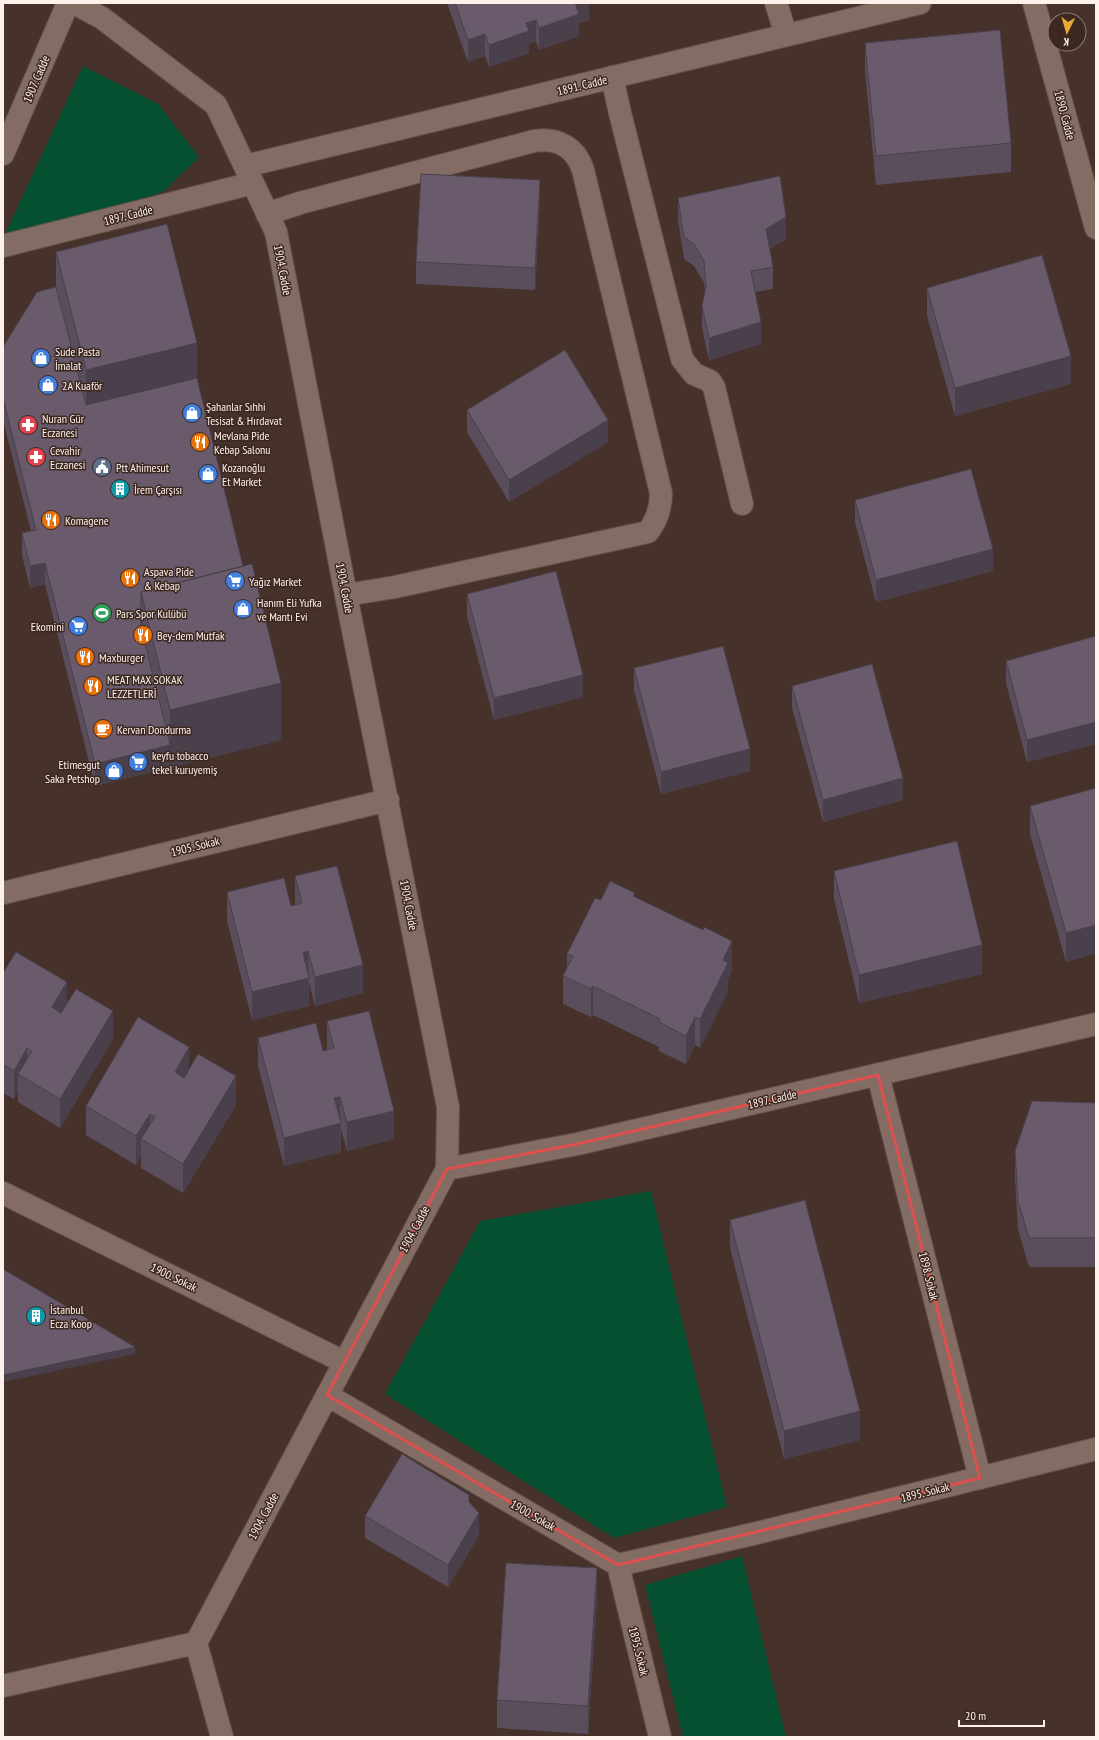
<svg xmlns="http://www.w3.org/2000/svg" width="1099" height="1740" viewBox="0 0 1099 1740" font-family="'PT Sans Narrow',sans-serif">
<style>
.green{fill:#055031}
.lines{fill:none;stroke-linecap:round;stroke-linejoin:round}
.minor-casing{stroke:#63514a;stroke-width:24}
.minor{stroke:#836c63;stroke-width:22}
.wall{fill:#5a4e5d}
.shaded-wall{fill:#4a404c}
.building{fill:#695b6c;stroke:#4a404c}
.marked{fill:none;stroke:#de504f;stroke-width:3;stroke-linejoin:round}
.labels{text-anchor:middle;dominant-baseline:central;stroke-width:3;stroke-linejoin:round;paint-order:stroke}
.street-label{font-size:12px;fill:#fef0eb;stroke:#3b2820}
.poi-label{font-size:12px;fill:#fef0eb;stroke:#3b2820;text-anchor:start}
</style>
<rect width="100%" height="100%" fill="#46322a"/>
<!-- green -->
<path class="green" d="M83,66L158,104L199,157L163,192L20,236L6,232Z
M651,1191L727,1507L614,1538L385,1394L480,1221Z
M742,1556L786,1737H683L645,1585Z"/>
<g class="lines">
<!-- minor casing -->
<g class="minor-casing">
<path id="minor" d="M776,3L786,35
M1034,3L1096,228
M612,77L620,113L682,359L694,374L710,381L714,387L742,504
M3,154L68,3
M245,166L920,3
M267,214L300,203L534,141C558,137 576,148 583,170L661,493C661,508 657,520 648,532L395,587L346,595
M3,246L253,183
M3,893L388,800
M878,1075L980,1478
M447,1169L577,1144L1096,1024
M3,1193L344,1362
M327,1395L618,1565L753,1534L1096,1449
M618,1565L660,1737
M196,1643L222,1737
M3,1686L196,1643L447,1169L448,1107L346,595L276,232L216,105L102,18L74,3"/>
</g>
<!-- minor -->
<use href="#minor" class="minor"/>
</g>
<!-- wall -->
<path class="wall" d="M447,3H589V20L579,23V36L539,50L536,42L529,44V53L489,67L485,56L468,62Z
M865,43L1011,143V172L876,185L865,71Z
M678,198L786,239L769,249L773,267V289L755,292L761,344L709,360L702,328V306L705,293L704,283L694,266L684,259L678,220Z
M540,202L535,290L416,284V262Z
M56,252L197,378L281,740L95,786L45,584L30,588L22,555V533L31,531L3,420V347L56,287Z
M927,288L1071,384L955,416L927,316Z
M467,410L608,442L509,502L467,432Z
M855,500L993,571L876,602L855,522Z
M467,594L583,697L494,720L467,616Z
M1096,636V744L1027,762L1006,683V661Z
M634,668L750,771L661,794L634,690Z
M792,686L903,800L823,822L792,708Z
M1096,788V953L1066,962L1030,834V806Z
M834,871L982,974L859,1003L834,899Z
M295,876L363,993L315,1006L309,983V1006L252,1020L227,921V892L291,906L295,905Z
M635,896L732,970L728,979V991L700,1048L695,1045L686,1064L659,1051V1047L593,1015L591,1017L563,1004V976L567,968V954L601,900Z
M3,973L67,1004L113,1039L60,1128L18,1102V1091L14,1099L3,1093Z
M327,1021L394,1139L347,1151L341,1129V1152L284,1166L258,1066V1038L323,1051L327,1050Z
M189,1070L236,1105L183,1193L141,1168V1156L136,1165L86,1135V1106Z
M1096,1103V1267H1029L1018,1229L1015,1179V1151Z
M730,1220L860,1440L784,1459L730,1248Z
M365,1516L479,1535L448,1587L365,1538Z
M597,1597L588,1734L497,1728V1700Z"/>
<!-- shaded-wall -->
<path class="shaded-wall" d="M575,3H589V20L579,23V36L539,50V28Z
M536,20V42L529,44V53L489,67V45L526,23Z
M485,34V56L468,62V40Z
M540,180V202L535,290V268Z
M786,217V239L766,251V229Z
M761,322V344L709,360V338Z
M197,343V400L86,427V370Z
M1071,356V384L955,416V388Z
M608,420V442L509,502V480Z
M993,549V571L876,602V580Z
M45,563V584L30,588V566Z
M583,675V697L494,720V698Z
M281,683V740L95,786V764L170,745V710Z
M1096,722V744L1027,762V740Z
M750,749V771L661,794V772Z
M903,778V800L823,822V800Z
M1096,925V953L1066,962V933Z
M732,941V970L728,979V991L700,1048V1019L723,960Z
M982,945V974L859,1003V975Z
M308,951L309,1006L252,1020V992L303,953Z
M363,965V993L315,1006V977Z
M67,982V1010L52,1035V1007Z
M593,986V1015L591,1017V989Z
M113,1011V1039L60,1128V1099Z
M695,1017V1045L686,1064V1036Z
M189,1047V1076L175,1101V1072Z
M27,1048V1076L18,1074V1091L14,1099V1071Z
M236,1076V1105L183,1193V1164Z
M340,1097L341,1152L284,1166V1138L334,1098Z
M394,1111V1139L347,1151V1122Z
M150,1114V1142L141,1139V1156L136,1165V1136Z
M135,1347V1354L3,1382V1375Z
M860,1411V1440L784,1459V1431Z
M479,1513V1535L448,1587V1565Z
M597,1568V1597L588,1734V1706Z"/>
<!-- building -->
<path class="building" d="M455,3H575L579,14L539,28L536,20L526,23L529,31L489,45L485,34L468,40Z
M1000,30L1011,143L876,156L865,43Z
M421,174L540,180L535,268L416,262Z
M780,176L786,217L766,229L773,267L751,271L761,322L709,338L702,306L706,287L704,261L694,244L684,237L678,198Z
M167,224L197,343L86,370L56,252Z
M1042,255L1071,356L955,388L927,288Z
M56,287L86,405L197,378L243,566L141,592V627L170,745L95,764L45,563L30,566L22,533L36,530L3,398V347L37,292Z
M565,350L608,420L509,480L467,410Z
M971,469L993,549L876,580L855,500Z
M252,564L281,683L170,710L141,592Z
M556,571L583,675L494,698L467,594Z
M1096,636V722L1027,740L1006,661Z
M723,646L750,749L661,772L634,668Z
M872,664L903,778L823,800L792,686Z
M1096,788V925L1066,933L1030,806Z
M957,841L982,945L859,975L834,871Z
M337,866L363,965L315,977L308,951L303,953L309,978L252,992L227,892L284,878L291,906L302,903L295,876Z
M610,881L635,893L633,896L703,930L704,927L732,941L723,960L728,963L700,1019L695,1017L686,1036L659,1022L660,1019L593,986L591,989L563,976L573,956L567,954L595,898L601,900Z
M16,952L67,982L52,1007L61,1013L76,989L113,1011L60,1099L18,1074L32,1051L27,1048L14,1071L3,1064V973Z
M369,1011L394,1111L347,1122L340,1097L334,1098L341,1123L284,1138L258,1038L316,1023L323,1051L334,1048L327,1021Z
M138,1017L189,1047L175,1072L184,1078L198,1054L236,1076L183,1164L141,1139L155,1117L150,1114L136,1136L86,1106Z
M1032,1101L1096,1103V1238H1029L1018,1201L1015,1151Z
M805,1200L860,1411L784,1431L730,1220Z
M3,1269L135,1347L3,1375Z
M402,1454L469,1495V1502L479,1513L448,1565L365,1516Z
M506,1563L597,1568L588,1706L497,1700Z"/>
<!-- marked area -->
<path class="marked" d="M878,1075L980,1478L618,1565L327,1395L447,1169L577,1144Z"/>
<!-- icons -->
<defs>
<g id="shop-disc" transform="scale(1)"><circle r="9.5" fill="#3f7fe0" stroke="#3b2820"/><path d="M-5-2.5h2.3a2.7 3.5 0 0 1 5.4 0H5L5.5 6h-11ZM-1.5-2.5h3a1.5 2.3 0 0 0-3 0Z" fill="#fff"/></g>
<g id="pharmacy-disc" transform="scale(1)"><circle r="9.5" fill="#e0444e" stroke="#3b2820"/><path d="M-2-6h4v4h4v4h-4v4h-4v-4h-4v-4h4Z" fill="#fff"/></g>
<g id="restaurant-disc" transform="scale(1)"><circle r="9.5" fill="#e8710a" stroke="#3b2820"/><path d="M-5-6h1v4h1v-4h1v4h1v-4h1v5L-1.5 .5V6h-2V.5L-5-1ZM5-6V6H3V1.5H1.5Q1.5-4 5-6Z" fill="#fff"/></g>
<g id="civic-disc" transform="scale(1)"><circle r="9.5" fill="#5c6f8a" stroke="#3b2820"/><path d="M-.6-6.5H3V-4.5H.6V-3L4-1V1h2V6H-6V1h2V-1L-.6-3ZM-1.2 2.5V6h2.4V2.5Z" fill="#fff"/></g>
<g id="building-disc" transform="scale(1)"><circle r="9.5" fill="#0f9aa8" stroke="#3b2820"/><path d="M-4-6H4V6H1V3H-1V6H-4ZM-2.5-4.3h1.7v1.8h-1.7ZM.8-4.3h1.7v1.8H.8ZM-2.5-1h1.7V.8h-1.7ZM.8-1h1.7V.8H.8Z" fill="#fff"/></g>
<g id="supermarket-disc" transform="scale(1)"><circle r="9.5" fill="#3f7fe0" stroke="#3b2820"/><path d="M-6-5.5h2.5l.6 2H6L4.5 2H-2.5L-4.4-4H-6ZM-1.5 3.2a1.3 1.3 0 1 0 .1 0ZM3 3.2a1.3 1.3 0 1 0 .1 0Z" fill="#fff"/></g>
<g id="stadium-disc" transform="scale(1)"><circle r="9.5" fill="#2e9e5b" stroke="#3b2820"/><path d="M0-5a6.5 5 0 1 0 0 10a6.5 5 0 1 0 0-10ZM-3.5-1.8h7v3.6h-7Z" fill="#fff"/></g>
<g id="cafe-disc" transform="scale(1)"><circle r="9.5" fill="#e8710a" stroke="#3b2820"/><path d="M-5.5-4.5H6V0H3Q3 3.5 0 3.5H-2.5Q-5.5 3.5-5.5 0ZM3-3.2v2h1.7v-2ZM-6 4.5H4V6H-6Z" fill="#fff"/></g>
</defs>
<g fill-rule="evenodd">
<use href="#shop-disc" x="41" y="358"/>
<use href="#shop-disc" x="48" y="385"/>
<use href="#shop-disc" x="192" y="413"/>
<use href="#pharmacy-disc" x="28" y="425"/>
<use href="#restaurant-disc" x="200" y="442"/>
<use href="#pharmacy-disc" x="36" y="457"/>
<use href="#civic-disc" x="102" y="467"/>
<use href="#shop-disc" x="208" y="474"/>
<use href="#building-disc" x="120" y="489"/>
<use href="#restaurant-disc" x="51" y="520"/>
<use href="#restaurant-disc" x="130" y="578"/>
<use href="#supermarket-disc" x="235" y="581"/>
<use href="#shop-disc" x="243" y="609"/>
<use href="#stadium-disc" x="102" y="613"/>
<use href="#supermarket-disc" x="78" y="626"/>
<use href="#restaurant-disc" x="143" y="635"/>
<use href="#restaurant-disc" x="85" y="657"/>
<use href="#restaurant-disc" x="93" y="686"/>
<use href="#cafe-disc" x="103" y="729"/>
<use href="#supermarket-disc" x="138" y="762"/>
<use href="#shop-disc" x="114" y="771"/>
<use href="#building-disc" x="36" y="1316"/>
</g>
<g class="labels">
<!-- street labels -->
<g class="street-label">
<text transform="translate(36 79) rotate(-67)">1907. Cadde</text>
<text transform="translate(582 85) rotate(-14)">1891. Cadde</text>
<text transform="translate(1065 115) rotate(75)">1890. Cadde</text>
<text transform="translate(128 215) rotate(-14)">1897. Cadde</text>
<text transform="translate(283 270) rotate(79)">1904. Cadde</text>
<text transform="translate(345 588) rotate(79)">1904. Cadde</text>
<text transform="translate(195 846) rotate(-14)">1905. Sokak</text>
<text transform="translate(409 905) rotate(79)">1904. Cadde</text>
<text transform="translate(772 1099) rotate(-13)">1897. Cadde</text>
<text transform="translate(414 1229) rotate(-62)">1904. Cadde</text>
<text transform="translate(929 1276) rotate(76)">1898. Sokak</text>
<text transform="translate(174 1277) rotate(26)">1900. Sokak</text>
<text transform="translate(925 1492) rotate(-14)">1895. Sokak</text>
<text transform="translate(533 1515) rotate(30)">1900. Sokak</text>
<text transform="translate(263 1516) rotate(-62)">1904. Cadde</text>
<text transform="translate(639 1651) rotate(76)">1895. Sokak</text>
</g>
<!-- poi labels -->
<g class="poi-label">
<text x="55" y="351">Sude Pasta<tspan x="55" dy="14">İmalat</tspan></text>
<text x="62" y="385">2A Kuaför</text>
<text x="206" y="406">Şahanlar Sıhhi<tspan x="206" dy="14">Tesisat &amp; Hırdavat</tspan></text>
<text x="42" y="418">Nuran Gür<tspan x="42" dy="14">Eczanesi</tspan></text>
<text x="214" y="435">Mevlana Pide<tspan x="214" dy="14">Kebap Salonu</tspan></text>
<text x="50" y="450">Cevahir<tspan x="50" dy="14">Eczanesi</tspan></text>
<text x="116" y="467">Ptt Ahimesut</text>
<text x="222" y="467">Kozanoğlu<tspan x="222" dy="14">Et Market</tspan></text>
<text x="134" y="489">İrem Çarşısı</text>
<text x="65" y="520">Komagene</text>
<text x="144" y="571">Aspava Pide<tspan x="144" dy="14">&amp; Kebap</tspan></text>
<text x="249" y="581">Yağız Market</text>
<text x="257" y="602">Hanım Eli Yufka<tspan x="257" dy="14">ve Mantı Evi</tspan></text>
<text x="116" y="613">Pars Spor Kulübü</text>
<text x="64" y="626" text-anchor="end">Ekomini</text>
<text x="157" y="635">Bey-dem Mutfak</text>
<text x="99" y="657">Maxburger</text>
<text x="107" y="679">MEAT MAX SOKAK<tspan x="107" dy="14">LEZZETLERİ</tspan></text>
<text x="117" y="729">Kervan Dondurma</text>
<text x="152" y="755">keyfu tobacco<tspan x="152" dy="14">tekel kuruyemiş</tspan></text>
<text x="100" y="764" text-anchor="end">Etimesgut<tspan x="100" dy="14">Saka Petshop</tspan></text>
<text x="50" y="1309">İstanbul<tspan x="50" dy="14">Ecza Koop</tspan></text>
</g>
</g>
<!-- border -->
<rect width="1099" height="1740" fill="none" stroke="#fef0eb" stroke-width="8"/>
<!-- north arrow -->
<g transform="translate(1067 32) rotate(185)"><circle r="19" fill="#3b2820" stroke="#897871"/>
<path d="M0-3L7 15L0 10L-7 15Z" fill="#e9aa38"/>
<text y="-6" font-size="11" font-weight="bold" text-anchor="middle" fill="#fef0eb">K</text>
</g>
<!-- scale -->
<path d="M959 1720v6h85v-6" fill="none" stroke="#fef0eb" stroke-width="2"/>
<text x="965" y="1720" font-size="12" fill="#fef0eb" stroke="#3b2820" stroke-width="3" paint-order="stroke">20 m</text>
</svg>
